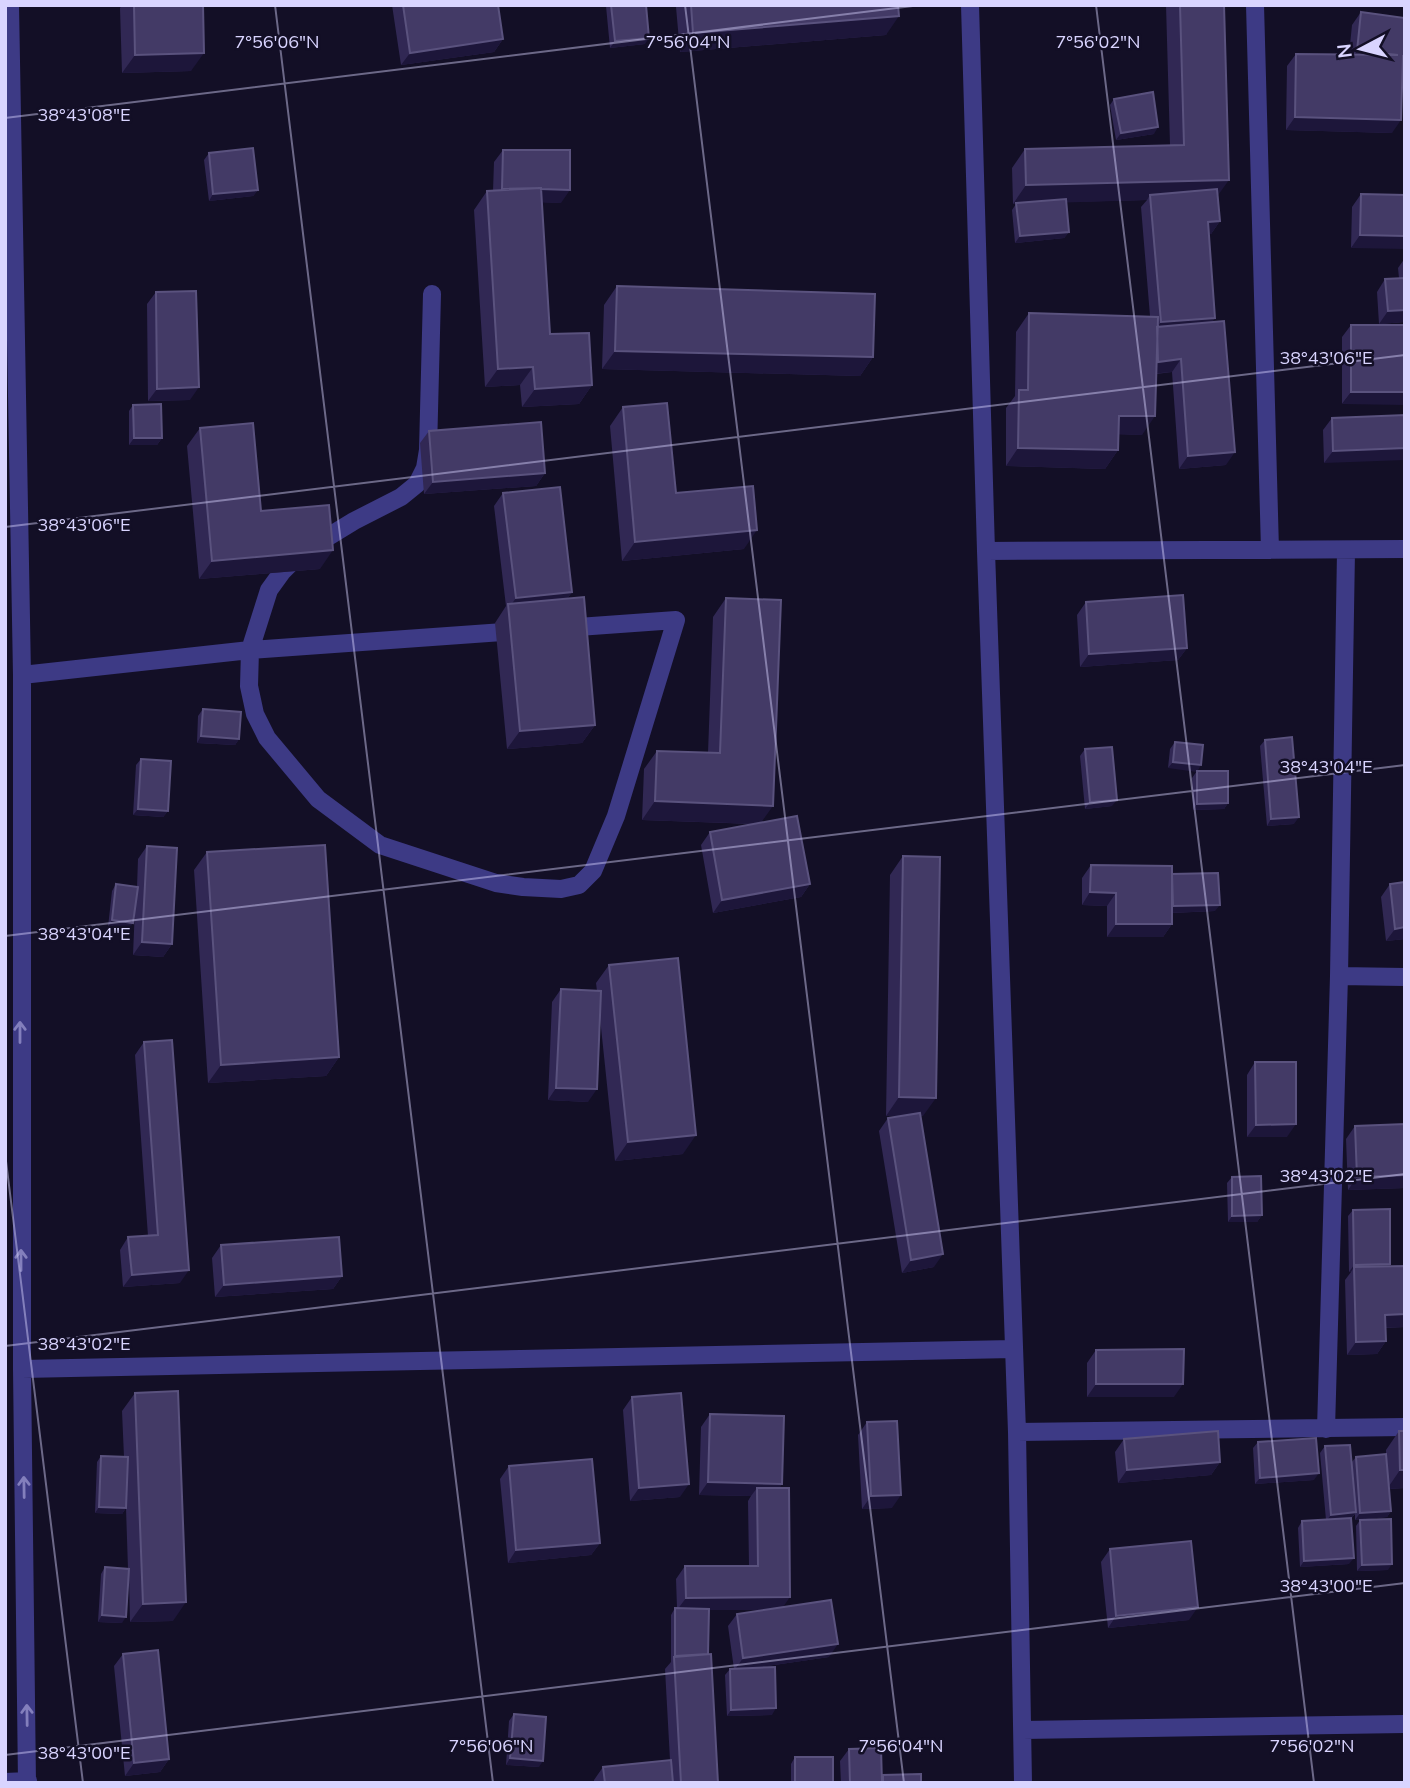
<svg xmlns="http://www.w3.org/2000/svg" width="1410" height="1788" viewBox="0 0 1410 1788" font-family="Mulish,sans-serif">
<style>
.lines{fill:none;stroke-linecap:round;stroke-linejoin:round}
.minor{stroke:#3d3a85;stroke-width:18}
.wall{fill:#312854}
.shaded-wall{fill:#1d163a}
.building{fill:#433a66;stroke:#5a527e;stroke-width:2}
.oneway{stroke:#837fbc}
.ticks{fill:none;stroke:#d9d4ff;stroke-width:2;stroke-opacity:0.45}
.ticks-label{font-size:18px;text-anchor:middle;fill:#d9d4ff;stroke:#130f26;stroke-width:5;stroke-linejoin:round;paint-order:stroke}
</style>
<rect width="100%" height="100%" fill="#130f26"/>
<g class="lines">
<!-- minor -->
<path class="minor" d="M10,5L22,675V1369L27,1783
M970,5L986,551L1017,1432L1023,1783
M1255,5L1270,550
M432,294L428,450L425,468L417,484L401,497L354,521L300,554L282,572L269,590L250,650L249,686L255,714L267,738L318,799L380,845L496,883L523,887L561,889L579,885L593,871L616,816L676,620L564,628
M986,551L1405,549
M22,675L250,650L518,631
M1339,976L1405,977
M22,1369L1013,1349
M1326,1429L1339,976L1346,551
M1017,1432L1405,1427
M1023,1730L1405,1724
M5,1782L28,1781"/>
</g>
<!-- wall -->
<path class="wall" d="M122,5H203L191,71L122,73L120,8Z
M392,5H498L503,39L494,52L401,65Z
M647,5L645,44L610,48L606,6Z
M677,5H898L886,35L680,52L676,7Z
M1166,5H1224L1218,196L1220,221L1211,234H1209L1215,318L1212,322L1226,465L1179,469L1172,372L1156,374L1142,435L1118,434V450L1105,469L1006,466V408L1015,396L1016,332L1029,313L1150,316L1141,207L1147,200L1066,202L1069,232L1064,238L1015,243L1012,210L1016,204H1013L1012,168L1025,149L1170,145Z
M1361,12L1405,18V70H1402L1392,133L1286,130L1287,66L1296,54L1349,55L1352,25Z
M1114,99L1154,134L1116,140L1110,105Z
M503,150L561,203L542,202L550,334L592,385L579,404L522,407L520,385L485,387L474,210L487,191H493L494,162Z
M209,153L258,190L253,196L209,201L204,160Z
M1361,194L1405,195L1351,248L1352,207Z
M1405,258V322L1379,324L1377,292L1385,279L1399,278L1398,268Z
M617,286L873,357L860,376L602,369L604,305Z
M156,292L190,400L148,401L147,304Z
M1351,325H1405L1342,404V337Z
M133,405L162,438L157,445H129V411Z
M623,407L676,493L744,549L622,561L610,426Z
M1405,415L1324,463L1323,430L1332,418Z
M200,428L261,511L320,569L199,579L187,446Z
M429,431L545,473L536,486L424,494L420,443Z
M503,493L572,592L567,599L595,725L582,743L507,749L495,623L506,606L494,506Z
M726,598L761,823L810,884L801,897L713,913L701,845L710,832L754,824L642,820L644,769L657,751L708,753L713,617Z
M1086,602L1187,648L1178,660L1080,667L1077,615Z
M203,709L239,739L235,745L197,743L198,716Z
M1265,740L1294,824L1267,826L1260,746Z
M1175,742L1203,745L1168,768L1170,749Z
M1085,749L1112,806L1085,809L1080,756Z
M141,759L168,811L163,817L133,815L136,765Z
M1197,771L1228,803L1224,809L1193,810L1192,778Z
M147,846L172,944L163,957L133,955L135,907L129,929L108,927L112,891L116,884L137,887L138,859Z
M207,852L339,1057L326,1076L208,1083L194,870Z
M903,856L923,1116H920L934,1267L902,1273L879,1131L888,1118L903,1116H886L890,875Z
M1091,865L1172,874L1215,911L1172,913V924L1163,937H1107V906L1082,905V878Z
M1405,882V939L1386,941L1381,897L1390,884Z
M609,965L683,1154L615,1161L600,1018L588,1102L548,1100L552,1002L561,989L597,991L596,983Z
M144,1042L180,1283L123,1287L120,1250L128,1237L148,1236L135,1055Z
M1255,1062L1287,1137H1247V1075Z
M1405,1124V1188L1348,1190L1346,1139L1355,1126Z
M1232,1177L1262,1215L1257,1222H1228L1227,1183Z
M1353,1210L1390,1264L1389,1267L1405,1327L1385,1328L1386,1341L1377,1354L1347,1355L1345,1280L1351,1272H1349L1348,1216Z
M221,1245L342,1276L333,1289L215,1297L212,1258Z
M1096,1350L1174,1397H1087V1363Z
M135,1393L173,1621L130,1622L129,1577L122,1623L98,1622L101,1574L105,1567L128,1569L126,1508L122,1514L95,1513L97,1462L101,1456L124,1457L122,1411Z
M632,1397L680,1497L630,1501L623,1410Z
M710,1414L782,1484L779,1488L783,1607L829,1657L753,1668L772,1715L727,1716L725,1675L730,1669H734L728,1626L737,1614L763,1610H709L708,1654L718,1783H594V1780L603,1767L670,1760L665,1669L671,1662V1615L675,1608H677L676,1579L685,1566H749L748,1501L751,1496L699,1495L701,1427Z
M867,1422L892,1508L862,1509L858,1435Z
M1399,1431H1405V1488L1389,1489L1391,1511L1387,1517L1355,1520V1514L1351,1519L1349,1564L1300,1567L1298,1528L1302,1521L1326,1520L1320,1453L1325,1446L1351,1463L1356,1457L1386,1454V1450Z
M1124,1439L1220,1462L1211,1475L1118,1483L1115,1452Z
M1258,1442L1314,1480L1255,1484L1253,1448Z
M509,1466L600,1543L591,1555L508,1563L500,1479Z
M1360,1520L1388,1570L1357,1571L1356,1526Z
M1110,1549L1189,1620L1108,1628L1101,1562Z
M123,1654L169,1759L160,1772L125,1776L114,1666Z
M514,1714L539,1767L506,1765L509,1721Z
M849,1749L882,1777L921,1783H841L840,1761Z
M795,1757L833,1783H791V1764Z"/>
<!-- shaded-wall -->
<path class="shaded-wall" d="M899,16L886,35L680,52L693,33Z
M649,38L645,44L610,48L615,41Z
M503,39L494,52L401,65L410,53Z
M1357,51L1398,55L1348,63Z
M204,53L191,71L122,73L135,55Z
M1403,56H1405V70L1394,69Z
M1295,117L1401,120L1392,133L1286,130Z
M1158,127L1154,134L1116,140L1121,133Z
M1229,180L1216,198L1150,195L1147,200L1013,204L1026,185Z
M502,189L570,190L561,203L493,201Z
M258,190L253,196L209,201L213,194Z
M1220,221L1211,234L1199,235L1208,222Z
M1069,232L1064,238L1015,243L1020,236Z
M1360,235L1405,236V249L1351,248Z
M1405,310V322L1379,324L1388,311Z
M1215,318L1206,330H1155L1161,322Z
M615,351L873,357L860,376L602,369Z
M1181,359L1172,372L1149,374L1158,362Z
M533,367L520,385L485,387L498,369Z
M592,385L579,404L522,407L535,389Z
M199,387L190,400L148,401L157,389Z
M1351,392H1405V405L1342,404Z
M1119,416H1155L1142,435L1106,434Z
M134,438H162L157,445H129Z
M1018,448L1118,450L1105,469L1006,466Z
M1405,448V460L1324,463L1333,451Z
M1235,452L1226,465L1179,469L1188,456Z
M545,473L536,486L424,494L433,482Z
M757,530L744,549L622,561L635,542Z
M333,550L320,569L199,579L212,561Z
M572,592L563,605L508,609L516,598Z
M1187,648L1178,660L1080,667L1089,654Z
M595,725L582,743L507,749L520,731Z
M201,736L239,739L235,745L197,743Z
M1173,762L1201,765L1197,772L1168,768Z
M1117,800L1112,806L1085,809L1090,802Z
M655,801L773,806L760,824L642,820Z
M1228,803L1224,809L1193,810L1197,804Z
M138,809L168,811L163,817L133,815Z
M1299,817L1294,824L1267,826L1271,819Z
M810,884L801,897L713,913L722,900Z
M1090,892L1116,893L1107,906L1082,905Z
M1220,905L1215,911L1168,913L1173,906Z
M112,920L133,923L129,929L108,927Z
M1116,924H1172L1163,937H1107Z
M1405,927V939L1386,941L1395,929Z
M142,942L172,944L163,957L133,955Z
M339,1057L326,1076L208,1083L221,1065Z
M556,1088L597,1089L588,1102L548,1100Z
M899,1097L936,1098L923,1116H886Z
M1296,1124L1287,1137H1247L1256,1125Z
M696,1135L683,1154L615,1161L628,1142Z
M1405,1175V1188L1348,1190L1357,1177Z
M1262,1215L1257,1222H1228L1232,1216Z
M943,1254L934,1267L902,1273L911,1260Z
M1390,1264L1386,1271L1354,1267L1351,1272H1349L1354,1265Z
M189,1270L180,1283L123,1287L132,1275Z
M342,1276L333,1289L215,1297L224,1285Z
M1405,1314V1327L1376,1328L1385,1315Z
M1386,1341L1377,1354L1347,1355L1356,1342Z
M1096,1384H1183L1174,1397H1087Z
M1220,1462L1211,1475L1118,1483L1127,1470Z
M1400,1470H1405V1488L1387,1489Z
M1319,1473L1314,1480L1255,1484L1260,1478Z
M708,1482L782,1484L773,1497L757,1488L751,1496L699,1495Z
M689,1484L680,1497L630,1501L639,1488Z
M901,1495L892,1508L862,1509L871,1496Z
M99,1507L126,1508L122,1514L95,1513Z
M1391,1511L1387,1517L1355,1520L1360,1513Z
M1356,1512L1351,1519L1326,1521L1331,1515Z
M600,1543L591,1555L508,1563L516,1550Z
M1354,1558L1349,1564L1300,1567L1304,1561Z
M1392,1564L1388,1570L1357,1571L1362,1565Z
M790,1597L781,1610H677L686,1598Z
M186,1602L173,1621L130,1622L143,1604Z
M1198,1607L1189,1620L1108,1628L1116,1616Z
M102,1615L126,1617L122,1623L98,1622Z
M838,1644L829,1657L734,1671L743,1658Z
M776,1708L772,1715L727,1716L731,1710Z
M510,1758L543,1761L539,1767L506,1765Z
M169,1759L160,1772L125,1776L134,1763Z"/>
<!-- building -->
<path class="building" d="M134,5H203L204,53L135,55Z
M403,5H498L503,39L410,53Z
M611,5H646L649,38L615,41Z
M691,5H898L899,16L693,33Z
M1180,5H1224L1229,180L1026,185L1025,149L1184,145Z
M1361,12L1405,18V56H1403L1401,120L1295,117L1296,54L1398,55L1357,51Z
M1153,92L1158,127L1121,133L1114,99Z
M253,148L258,190L213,194L209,153Z
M503,150H570V190L541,189V188L502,189Z
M541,188L550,334L589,333L592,385L535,389L533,367L498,369L487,191Z
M1217,189L1220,221L1208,222L1215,318L1161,322L1150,195Z
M1361,194L1405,195V236L1360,235Z
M1066,199L1069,232L1020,236L1016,203Z
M1405,278V310L1388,311L1385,279Z
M617,286L875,294L873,357L615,351Z
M196,291L199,387L157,389L156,292Z
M1029,313L1158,317L1155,416H1119L1118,450L1018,448L1019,390H1028Z
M1224,321L1235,452L1188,456L1181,359L1158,362L1157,327Z
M1351,325H1405V392H1351Z
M667,403L676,493L753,486L757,530L635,542L623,407Z
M161,404L162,438H134L133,405Z
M1405,415V448L1333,451L1332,418Z
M541,422L545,473L433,482L429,431Z
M253,423L261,511L329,505L333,550L212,561L200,428Z
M560,487L572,592L516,598L503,493Z
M1183,595L1187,648L1089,654L1086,602Z
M584,597L595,725L520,731L508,604Z
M726,598L781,600L773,806L655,801L657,751L720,753Z
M203,709L241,712L239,739L201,736Z
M1292,737L1299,817L1271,819L1265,740Z
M1175,742L1203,745L1201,765L1173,762Z
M1112,747L1117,800L1090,802L1085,749Z
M141,759L171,761L168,811L138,809Z
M1197,771H1228V803L1197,804Z
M797,816L810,884L722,900L710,832Z
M325,845L339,1057L221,1065L207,852Z
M147,846L177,848L172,944L142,942Z
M903,856L940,857L936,1098L899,1097Z
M1091,865L1172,866V924H1116V893L1090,892Z
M1218,873L1220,905L1173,906L1172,874Z
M1405,882V927L1395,929L1390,884Z
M116,884L138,887L133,923L112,920Z
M678,958L696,1135L628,1142L609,965Z
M561,989L601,991L597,1089L556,1088Z
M172,1040L189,1270L132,1275L128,1237L158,1235L144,1042Z
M1255,1062H1296V1124L1256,1125Z
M920,1113L943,1254L911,1260L888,1118Z
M1405,1124V1175L1357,1177L1355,1126Z
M1261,1176L1262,1215L1232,1216V1177Z
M1390,1209V1264L1354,1265L1353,1210Z
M339,1237L342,1276L224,1285L221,1245Z
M1405,1266V1314L1385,1315L1386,1341L1356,1342L1354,1267Z
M1184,1349L1183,1384H1096V1350Z
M178,1391L186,1602L143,1604L135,1393Z
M681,1393L689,1484L639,1488L632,1397Z
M710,1414L784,1416L782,1484L708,1482Z
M897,1421L901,1495L871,1496L867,1422Z
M1218,1431L1220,1462L1127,1470L1124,1439Z
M1399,1431H1405V1470H1400Z
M1316,1438L1319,1473L1260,1478L1258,1442Z
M1350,1445L1356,1512L1331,1515L1325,1446Z
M1386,1454L1391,1511L1360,1513L1356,1457Z
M101,1456L128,1457L126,1508L99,1507Z
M592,1459L600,1543L516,1550L509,1466Z
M757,1488H789L790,1597L686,1598L685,1566H758Z
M1351,1518L1354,1558L1304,1561L1302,1521Z
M1391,1519L1392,1564L1362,1565L1360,1520Z
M1191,1541L1198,1607L1116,1616L1110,1549Z
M105,1567L129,1569L126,1617L102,1615Z
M831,1600L838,1644L743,1658L737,1614Z
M675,1608L709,1609L708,1654L675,1656Z
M158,1650L169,1759L134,1763L123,1654Z
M711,1654L718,1783H681L674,1657Z
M775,1667L776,1708L731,1710L730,1669Z
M514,1714L546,1717L543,1761L510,1758Z
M881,1748L882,1783H850L849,1749Z
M795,1757H833V1783H795Z
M671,1760L673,1783H605L603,1767Z
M921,1774V1783H883V1775Z"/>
<!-- one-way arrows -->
<defs><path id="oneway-shaft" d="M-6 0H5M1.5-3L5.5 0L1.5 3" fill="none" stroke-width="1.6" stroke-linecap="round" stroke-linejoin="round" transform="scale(1.75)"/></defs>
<g class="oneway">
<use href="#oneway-shaft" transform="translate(20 1032) rotate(-90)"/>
<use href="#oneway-shaft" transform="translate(21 1260) rotate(-90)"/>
<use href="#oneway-shaft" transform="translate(24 1487) rotate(-91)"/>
<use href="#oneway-shaft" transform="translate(27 1715) rotate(-91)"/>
</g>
<!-- ticks -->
<path class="ticks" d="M275,5L493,1783M685,5L904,1783M1096,5L1314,1783M5,118L921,5M5,527L1405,355M5,936L1405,765M5,1153L83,1783M5,1346L1405,1174M5,1755L1405,1583"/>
<g class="ticks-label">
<text x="277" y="48">7°56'06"N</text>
<text x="688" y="48">7°56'04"N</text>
<text x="1098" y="48">7°56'02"N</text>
<text x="84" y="121">38°43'08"E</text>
<text x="1326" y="364">38°43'06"E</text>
<text x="84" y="531">38°43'06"E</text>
<text x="1326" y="773">38°43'04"E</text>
<text x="84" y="940">38°43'04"E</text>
<text x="1326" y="1182">38°43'02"E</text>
<text x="84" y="1350">38°43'02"E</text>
<text x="1326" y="1592">38°43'00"E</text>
<text x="491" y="1752">7°56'06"N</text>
<text x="901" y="1752">7°56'04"N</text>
<text x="1312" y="1752">7°56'02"N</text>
<text x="84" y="1759">38°43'00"E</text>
</g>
<!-- border -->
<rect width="1410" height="1788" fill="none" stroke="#d9d4ff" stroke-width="14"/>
<!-- north arrow -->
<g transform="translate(1361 49) rotate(263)" stroke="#130f26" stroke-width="5" paint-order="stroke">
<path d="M0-5L12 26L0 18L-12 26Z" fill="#d9d4ff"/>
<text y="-10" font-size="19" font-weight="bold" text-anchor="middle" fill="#d9d4ff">N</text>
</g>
</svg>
